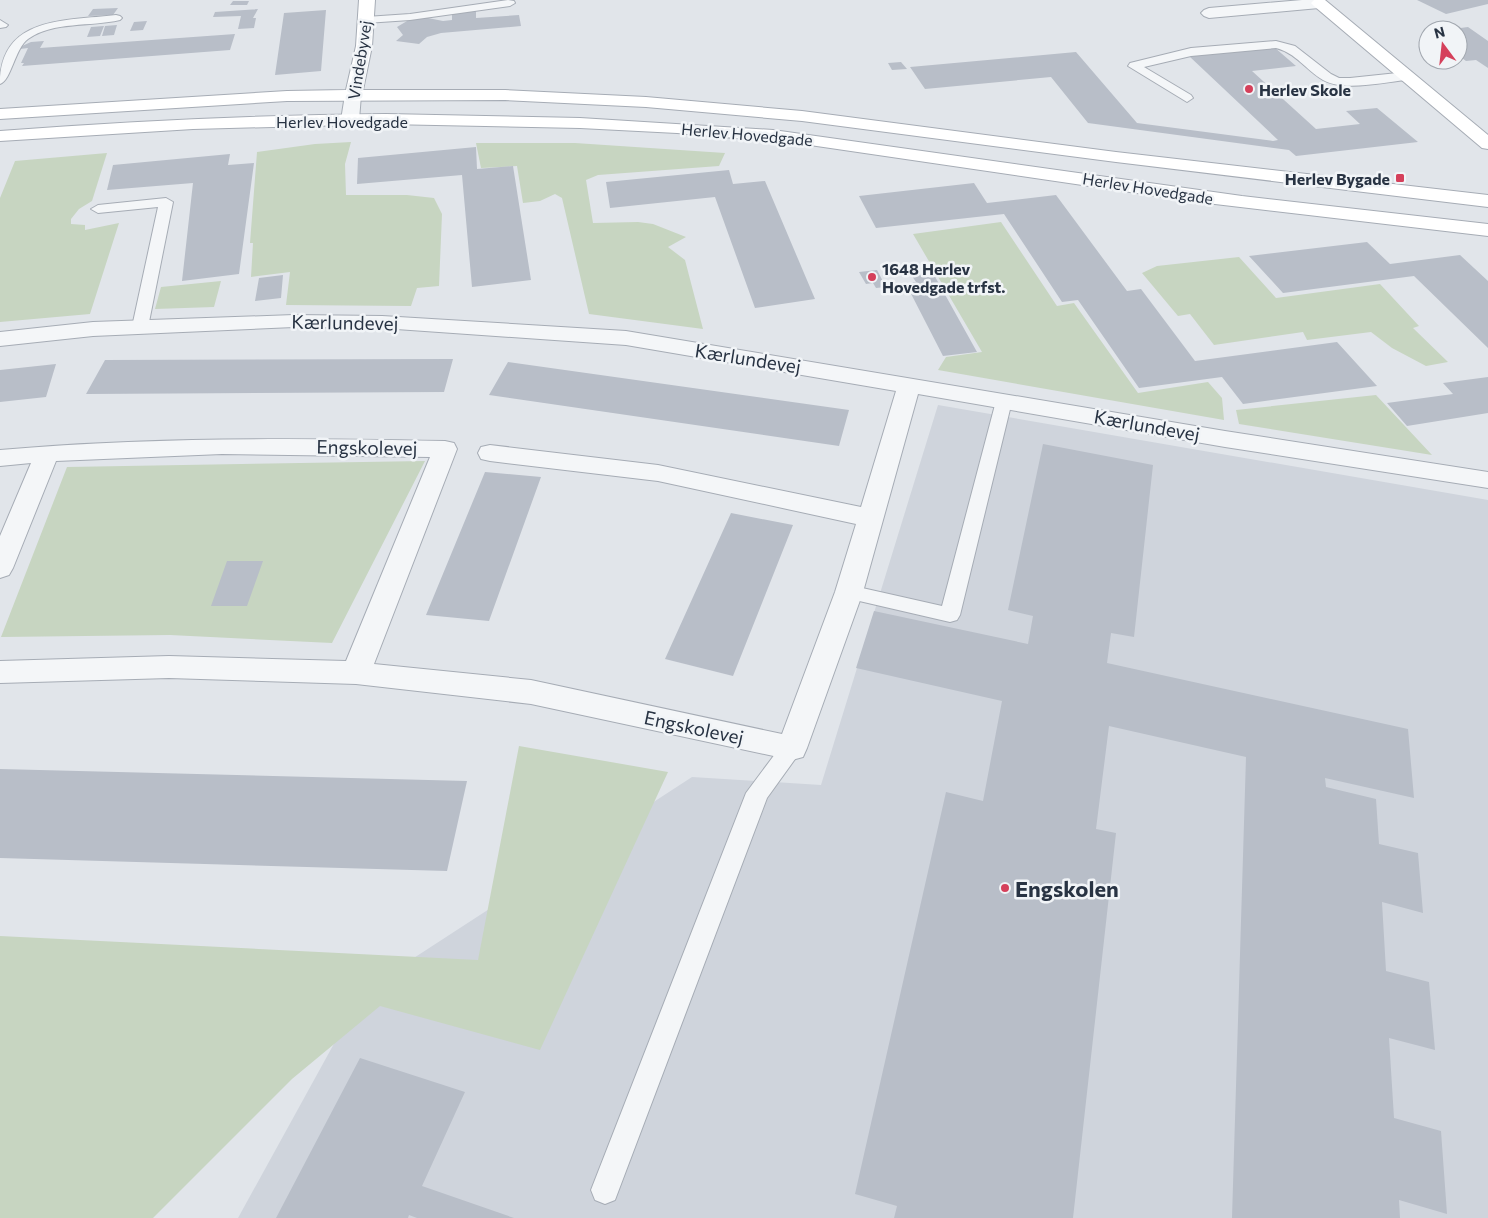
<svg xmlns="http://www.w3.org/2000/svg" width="1488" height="1218" viewBox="0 0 1488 1218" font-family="Commissioner,sans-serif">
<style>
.built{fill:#cfd4dc}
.green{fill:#c7d5c1}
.building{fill:#b8bec8}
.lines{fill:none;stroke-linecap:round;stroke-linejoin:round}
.lane-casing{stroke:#a6acb5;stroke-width:2}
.street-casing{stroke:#a6acb5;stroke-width:2}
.secondary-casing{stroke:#a6acb5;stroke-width:2}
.lane{fill:#f4f6f8;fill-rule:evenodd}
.street{fill:#f4f6f8;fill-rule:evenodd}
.secondary{fill:#fff;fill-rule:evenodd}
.poi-dot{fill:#d5405b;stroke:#f1f4f7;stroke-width:2}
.labels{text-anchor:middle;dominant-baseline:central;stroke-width:5;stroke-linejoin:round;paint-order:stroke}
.far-street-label{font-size:16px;fill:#283343;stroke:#f1f4f7}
.far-poi-label{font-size:16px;font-weight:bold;fill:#283343;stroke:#f1f4f7;text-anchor:start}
.street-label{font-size:19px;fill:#283343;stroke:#f1f4f7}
.near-poi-label{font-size:22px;font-weight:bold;fill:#283343;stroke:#f1f4f7;text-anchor:start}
</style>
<rect width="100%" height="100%" fill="#e1e5ea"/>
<!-- built -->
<path class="built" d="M938,405L1488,500V1218H238L363,991L692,777L821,785Z"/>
<!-- green -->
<path class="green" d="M351,142L345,164L346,195H407L434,198L442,214L439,286L417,288L411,306L286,305L290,272L251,277L253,243H250L257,152L315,144Z
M476,143H575L725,153L719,166L598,175L586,180L593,223L638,222L653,224L686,237L668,247L685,260L703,329L589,314L562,198L555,194L540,201L523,203L517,166L481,168Z
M107,153L92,201L79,209L71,219V224L85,225V230L119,223L90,314L0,322V198L15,161Z
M1001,222L1057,306L1074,303L1138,393L1208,382L1222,398L1224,420L938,370L946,357L982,352L913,234Z
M1239,257L1276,298L1380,284L1419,326L1413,328L1448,362L1426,366L1392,348L1371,332L1307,340L1303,332L1214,345L1190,314L1178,316L1142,273L1157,266Z
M221,281L214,307L155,309L161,287Z
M1376,395L1432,455L1239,424L1236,410Z
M425,461L332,643L170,635L1,637L67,467Z
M519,746L668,772L540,1050L380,1006L292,1079L153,1218H0V936L478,960Z"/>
<!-- building -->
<path class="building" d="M1417,0H1488V4L1446,14Z
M233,1H249L247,5H230Z
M118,8L113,15L88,16L93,9Z
M258,9L253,18H256L254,28L238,29L241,16L213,17L215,12Z
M326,10L321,71L275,75L284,13Z
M476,11V18L519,15L521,26L441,33L427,37L419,44L396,41L403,35L397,27L407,21L423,17L443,21L452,20V13Z
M147,21L143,30L130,31L134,22Z
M117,25L114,35L102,36L105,26Z
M104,26L100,36L87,37L91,27Z
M1468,27L1488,41V68L1476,60L1466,61L1458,55V30L1453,29Z
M235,34L230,50L22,66L24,63H21L28,48L20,49L22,46L31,42L44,41L40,48Z
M1274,47L1296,66L1252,71L1316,129L1360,124L1346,111L1377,108L1418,142L1296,156L1289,150L1088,123L1051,77L925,89L910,67L1076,52L1137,123L1273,141L1278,140L1189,56Z
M901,62L907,69L892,70L888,63Z
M476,147L477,169L513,166L531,280L472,287L462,175L357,184L358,158Z
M230,154L228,165L254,163L239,274L182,281L193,183L107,190L113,165Z
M729,170L733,184L765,181L815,299L755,308L715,197L610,208L606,182Z
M974,183L987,203L1056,195L1127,291L1141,289L1195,361L1337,342L1377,386L1243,404L1222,377L1139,388L1078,300L1062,302L1004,214L876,228L859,196Z
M1367,242L1390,264L1460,255L1488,281V348L1414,276L1283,293L1249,256Z
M877,270L886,287L876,288L873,283L866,284L859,272Z
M933,273L977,352L943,356L906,284L916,282L912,276Z
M283,275L281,298L255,301L259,278Z
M453,359L444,392L86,394L105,360Z
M508,362L849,410L839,446L489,395Z
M56,364L46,397L0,402V370Z
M1488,377V413L1407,426L1387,403L1453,394L1443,383Z
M1043,444L1153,465L1134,637L1111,633L1107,663L1408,729L1414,798L1325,778L1326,787L1376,799L1379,844L1418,853L1423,913L1382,902L1386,971L1429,982L1435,1050L1389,1038L1394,1118L1441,1131L1447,1214L1399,1200L1400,1218H1232L1246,757L1109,726L1096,829L1116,833L1073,1218H894L897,1206L855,1194L946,792L983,801L1002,701L856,668L874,611L1028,644L1033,616L1008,610Z
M485,472L541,477L489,621L426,615Z
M731,513L793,525L733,676L665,659Z
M227,561H263L247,606H211Z
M0,769L467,781L447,871L0,858Z
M360,1058L465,1092L422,1186L514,1218H417L409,1215L408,1218H276Z"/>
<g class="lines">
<!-- lane casing -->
<g class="lane-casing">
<path id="lane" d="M508,0L514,1L515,3L510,6L410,20L366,23L360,20L366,17L410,14Z
M116,15L120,16L122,18L120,20C91,27 53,21 28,39C15,48 11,81 0,84C0,16 65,21 116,15Z
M0,20L8,25L6,27L0,28Z
M1276,41L1295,46L1331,74L1339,78H1350L1407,72L1413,76L1407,80C1383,82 1344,92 1323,80C1306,70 1296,53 1276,48L1191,56L1144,67L1191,95L1193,98L1187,102L1128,66L1130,63L1191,48Z
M166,198L173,202L148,327L146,330H134L132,327L158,207L98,213L91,209L98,205Z
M1004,396L1010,397L1012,401L960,615L957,620L950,622L842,597L839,592L842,587L849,585L942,606L996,401L998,397Z
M792,739L800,742L803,748L767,798L615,1200L605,1204L595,1200L591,1190L746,793L784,742Z"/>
</g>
<!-- street casing -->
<g class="street-casing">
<path id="street" d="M1302,0H1324L1327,3L1324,6L1319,8L1209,18L1204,16L1201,13L1204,10L1209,8Z
M353,90L359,91L361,95L359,120L356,124L350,125L344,124L341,120L345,95L347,91Z
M294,315L382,316L626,331L1225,431L1488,472V488L1225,447L918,394L863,592L807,748L803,757L792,760L531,704L356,684L169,678L0,683V661L169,656L346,661L430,457L222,454L56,461L13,568L9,575L0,578V536L31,463L0,466V450C148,437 296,438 445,441L454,443L457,449L374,664L531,680L782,734L835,592L856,524L658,481L490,461L481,459L478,453L481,447L490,445L658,465L861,507L896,391L626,345L382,328L294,327L93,336L0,346V332L93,322Z"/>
</g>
<!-- secondary casing -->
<g class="secondary-casing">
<path id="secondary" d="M359,0H375L372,46L363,90H505L646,97L802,111L1116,152L1488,195V207L1116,162L802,121L646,107L505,100L287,101L0,119V109L287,91L346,90L356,46Z
M1314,0H1325L1488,135V149L1482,148L1314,6L1311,3Z
M386,114L580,118L773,130L1242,196L1488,224V236L1198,202L803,144L677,133L580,128L386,124L193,129L0,141V131C129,121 257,115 386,114Z"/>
</g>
<!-- lane -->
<use href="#lane" class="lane"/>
<!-- street -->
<use href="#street" class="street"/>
<!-- secondary -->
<use href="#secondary" class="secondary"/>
</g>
<!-- markers -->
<g class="poi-dot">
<circle cx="1249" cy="89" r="5"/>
<rect x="1395" y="173" width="10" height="10" rx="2.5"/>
<circle cx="872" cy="277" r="5"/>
<circle cx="1005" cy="888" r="5"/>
</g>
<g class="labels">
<!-- far-street labels -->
<g class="far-street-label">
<text transform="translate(359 60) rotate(-81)">Vindebyvej</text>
<text x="342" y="121">Herlev Hovedgade</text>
<text transform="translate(747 134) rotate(5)">Herlev Hovedgade</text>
<text transform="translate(1148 188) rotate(9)">Herlev Hovedgade</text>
</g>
<!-- far-poi labels -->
<g class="far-poi-label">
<text x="1259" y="89">Herlev Skole</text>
<text x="1390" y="178" text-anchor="end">Herlev Bygade</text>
<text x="882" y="268">1648 Herlev<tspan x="882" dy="18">Hovedgade trfst.</tspan></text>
</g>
<!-- street labels -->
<g class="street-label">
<text transform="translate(345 322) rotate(1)">Kærlundevej</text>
<text transform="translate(748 358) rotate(9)">Kærlundevej</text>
<text transform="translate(1147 425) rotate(10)">Kærlundevej</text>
<text transform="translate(367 447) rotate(1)">Engskolevej</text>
<text transform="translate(694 727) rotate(12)">Engskolevej</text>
</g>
<!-- near-poi labels -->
<g class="near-poi-label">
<text x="1015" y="888">Engskolen</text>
</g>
</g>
<!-- north arrow -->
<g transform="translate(1443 45) rotate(345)"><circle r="24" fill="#f1f4f7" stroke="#a1a7af"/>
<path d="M0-4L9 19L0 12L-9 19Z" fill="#d5405b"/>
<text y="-8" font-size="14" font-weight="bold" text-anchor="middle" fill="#283343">N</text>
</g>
</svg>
